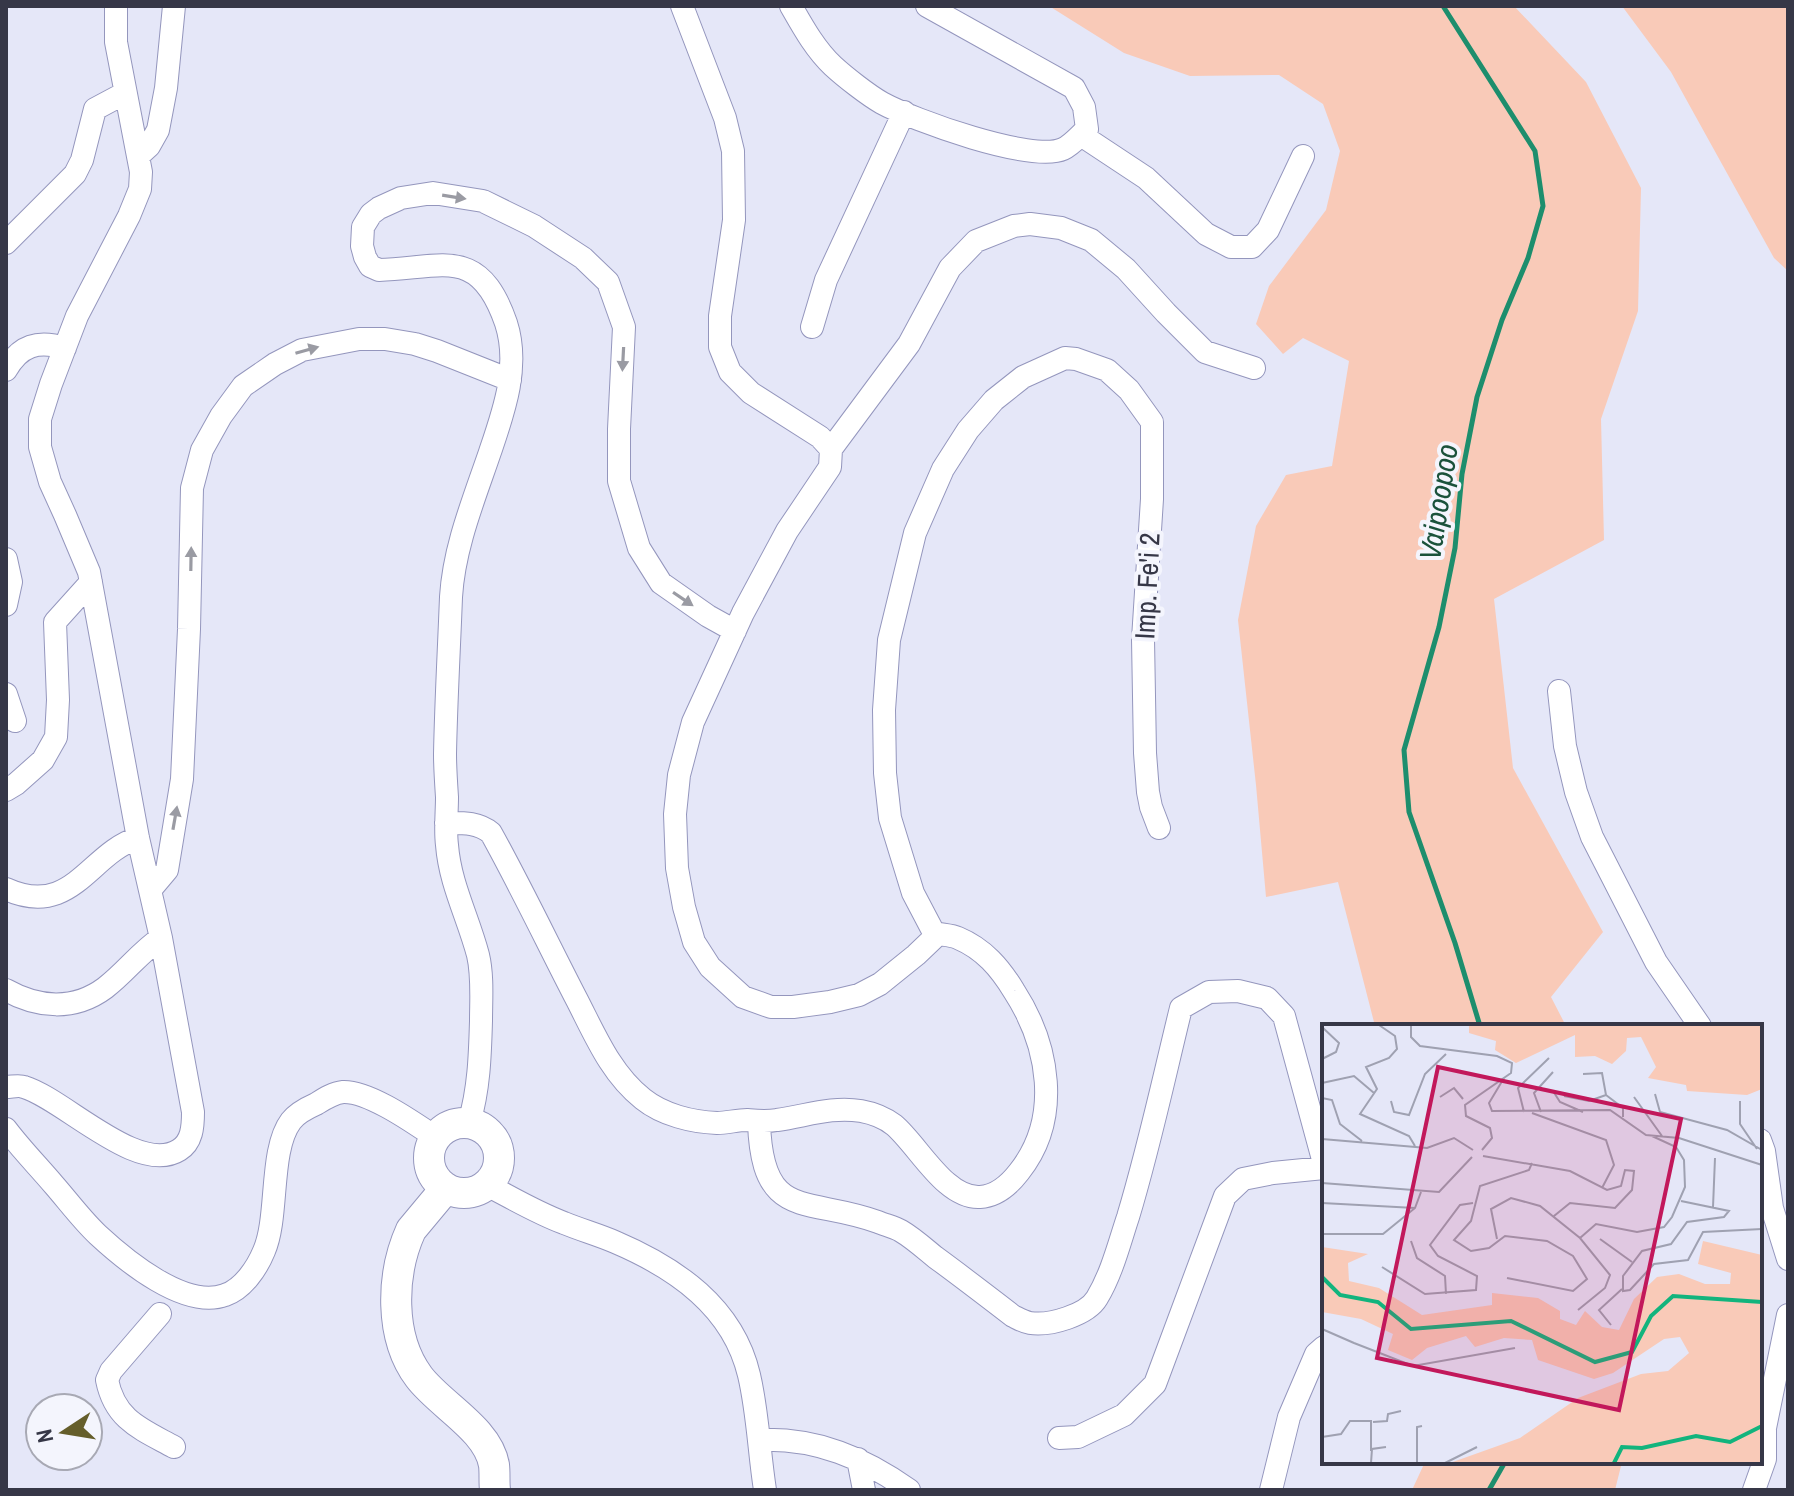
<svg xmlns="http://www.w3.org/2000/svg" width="1794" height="1496" viewBox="0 0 1794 1496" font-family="'Archivo Narrow',sans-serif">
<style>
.green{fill:#f9cab8}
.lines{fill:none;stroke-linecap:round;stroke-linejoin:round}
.stream{stroke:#1d8e6d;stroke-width:5}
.minor-casing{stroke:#9496bd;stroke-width:24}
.major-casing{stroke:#9496bd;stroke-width:32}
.minor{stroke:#fff;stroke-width:22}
.major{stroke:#fff;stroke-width:30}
.oneway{fill:#9a9ba3}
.labels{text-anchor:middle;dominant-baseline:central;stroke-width:8;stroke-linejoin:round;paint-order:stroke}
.street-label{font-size:28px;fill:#363747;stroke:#f4f5fd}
.water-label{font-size:30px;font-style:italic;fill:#1b523b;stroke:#f4f5fd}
.inset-river{fill:none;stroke:#12b47d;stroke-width:4}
.inset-road{fill:none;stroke:#9fa1b1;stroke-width:2}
.view{fill:#c2185b;fill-opacity:0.15;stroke:#c2185b;stroke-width:4}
.inset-edge{fill:none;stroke:#363747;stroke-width:4}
</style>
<rect width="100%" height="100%" fill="#e5e7f8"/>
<!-- green -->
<path class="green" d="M1049,6H1514L1586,82L1641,188L1638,311L1601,419L1604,540L1494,599L1513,768L1603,932L1551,997L1566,1026H1375L1338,882L1266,897L1256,785L1238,620L1256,526L1286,475L1332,466L1349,361L1303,338L1283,354L1256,324L1269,286L1326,210L1340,151L1323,104L1279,75L1190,76L1124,53Z
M1622,6H1788V271L1774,258L1671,72Z
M1425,1462H1622L1615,1490H1412Z"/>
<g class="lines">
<!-- stream -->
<path class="stream" d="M1443,6L1535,151L1543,206L1528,258L1502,320L1477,397L1462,474L1455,548L1439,627L1404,750L1409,812L1455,943L1480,1026
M1489,1490L1505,1462"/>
<!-- minor casing -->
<g class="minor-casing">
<path id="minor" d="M682,6L725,118L733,151L734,220L720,316V347L730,372L751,393L820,437L831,449
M791,6C803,27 815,49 833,66C845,77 868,95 882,103C913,120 1032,163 1063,149C1072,145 1080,135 1087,129L1084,107L1074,88L927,6
M1081,135L1146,178L1206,234L1231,247H1252L1268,230L1303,156
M138,156L149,146L158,130L166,88L174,6
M6,243L75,174L82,160L95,109L125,93
M812,327L826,280L904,112
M6,370C20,345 38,340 65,348
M6,559L11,582L6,605
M1559,691L1565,746L1576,792L1592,837L1656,962L1700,1026
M6,694L15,721
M6,790L16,784L43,760L56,737L58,700L55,622L91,582
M446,823C462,823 478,822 491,833C521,887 548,944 577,1000C595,1035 611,1074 643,1099C663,1115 692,1122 717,1123C727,1123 737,1120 747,1120C758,1121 766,1122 777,1120C806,1116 832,1106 861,1111C872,1113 885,1118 894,1125C918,1145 945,1199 980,1197C996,1196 1009,1185 1019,1172C1062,1118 1049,1045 1014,991C1000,968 984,949 958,938C951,935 942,935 934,933L913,893L890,818L885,773L884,710L889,640L915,533L943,469L968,430L994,400L1023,377L1065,358L1076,359L1107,370L1129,390L1152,422V499L1143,639L1145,753L1148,792L1151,807L1159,828
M6,889C72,919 89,853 138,838
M151,889L167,870L182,779L189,629L192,488L202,450L221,416L243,386L275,364L302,350L359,339H385L415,344L437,351L510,380
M938,934L916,955L880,984L859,995L830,1002L793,1007H771L743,997L710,967L694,942L684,907L677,868L675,814L679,775L693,722L743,613L787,531L830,467L831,449L909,344L950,268L976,241L1014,226L1030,224L1061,228L1091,240L1126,269L1166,313L1205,352L1254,368
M6,990C38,1008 74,1011 105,988C125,973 140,952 161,938
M6,1087C12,1087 19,1085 24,1087C64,1099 138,1176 179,1150C192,1142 193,1127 193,1112L161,938L138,838L89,572L65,515L50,482L40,447V419L51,384L77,316L129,216L140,189L141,172L116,42V6
M759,1122C762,1223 808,1196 878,1222C885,1225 894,1227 901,1231C913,1238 924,1248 935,1257C961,1276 987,1296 1013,1316C1019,1319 1024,1322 1030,1323C1050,1326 1087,1315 1097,1298C1112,1273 1119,1244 1128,1217C1149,1148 1164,1077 1181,1008L1209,992L1238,991L1267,998L1284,1016L1324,1163
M469,1123C479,1089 480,1056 481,1021C481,1000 483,976 478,955C468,917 450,884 447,845C445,829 447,813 447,797C446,782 445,768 445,754C446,702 449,650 451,597C454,547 474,499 490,452C504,411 520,366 506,323C479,245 443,268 379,270L370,266L365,257L362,246L363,227L371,214L379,208L401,198L433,193L483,201L534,226L583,258L608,282L624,327L619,429V481L639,548L661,583L708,616L735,631
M6,1129C21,1149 38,1166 54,1185C68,1201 82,1220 98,1235C125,1260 185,1310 225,1295C243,1289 257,1268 264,1251C279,1217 269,1150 291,1121C297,1113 307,1108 316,1104C324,1099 333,1093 343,1092C369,1091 414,1123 435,1137
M1760,1140L1764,1151L1772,1208L1788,1259
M487,1185C512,1198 537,1213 564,1223C581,1230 599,1235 615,1242C676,1268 733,1307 749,1375C758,1413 759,1452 765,1490
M160,1314L111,1371L107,1380C115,1420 141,1429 174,1447
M1059,1438L1078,1437L1124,1415L1155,1384L1225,1196L1243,1179L1273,1173L1324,1168
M760,1440C817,1438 864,1458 909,1490
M858,1459L864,1490
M1271,1490L1289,1417L1316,1354L1324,1347
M1754,1490L1765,1459V1428L1788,1315"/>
</g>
<!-- major casing -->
<g class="major-casing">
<path id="major" d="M429 1158a35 35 0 1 1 70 0a35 35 0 1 1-70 0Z
M446,1188L411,1230C391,1274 389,1337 419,1377C440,1405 488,1429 494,1465C495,1473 494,1482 495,1490"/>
</g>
<!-- minor -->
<use href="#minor" class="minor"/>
<!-- major -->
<use href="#major" class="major"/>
</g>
<!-- one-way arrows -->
<defs><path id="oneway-solid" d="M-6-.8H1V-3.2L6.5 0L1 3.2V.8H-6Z" transform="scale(2)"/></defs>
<g class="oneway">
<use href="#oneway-solid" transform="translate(454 197) rotate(9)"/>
<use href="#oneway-solid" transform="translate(307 350) rotate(-16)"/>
<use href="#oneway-solid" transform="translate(623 359) rotate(93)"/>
<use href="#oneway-solid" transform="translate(191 559) rotate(-89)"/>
<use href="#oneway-solid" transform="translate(683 599) rotate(34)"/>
<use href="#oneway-solid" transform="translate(175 818) rotate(-80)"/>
</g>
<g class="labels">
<!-- street labels -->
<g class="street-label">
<text transform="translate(1147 586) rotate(-87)">Imp. Fe'i 2</text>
</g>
<!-- water labels -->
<g class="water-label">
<text transform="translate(1438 502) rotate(-81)">Vaipoopoo</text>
</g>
</g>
<!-- overview -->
<g transform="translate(1322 1024)">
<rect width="440" height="440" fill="#e5e7f8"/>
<path d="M147,1H440V65L425,71L365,67L364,61L326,54L334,43L319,13L305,14L304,27L290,40L273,32L253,33V11L194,39L173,26L174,17L147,9ZM381,217L440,231V439H128L198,414L256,374L319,350L346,347L367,329L358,313L342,315L291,349L272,355L216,336L210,316L182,314L153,323L144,312L105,324L90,336L66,326L71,310L39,295L0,288V223L46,230L26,239L27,257L57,264L100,291L170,281V269L216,274L238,287V295L254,301L263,287L280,303L297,306L312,275L335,253L357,250L383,260H408L409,249L376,240Z" fill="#f9cab8"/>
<path class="inset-river" d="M0,253L18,271L56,278L89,305L189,297L273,338L310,328L329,292L351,272L440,278M292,439L300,423L320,424L374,412L408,418L440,402"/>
<path class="inset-road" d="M57,1L73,12L75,25L67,34L44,43L55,65L38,90L87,112L93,122M89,1V13L98,22L175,32L190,39L189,49L143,81L144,92L168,104L170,114L160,126M0,3L17,19L14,28L0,35M261,50L280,49L284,71M182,54L167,79L170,87L288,86L324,111L357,114L440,141M0,59L32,52L52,69M231,67L238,78L261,88M333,70L338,88L405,106L440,126M284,71L301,84V93M242,72L267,77L284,71M118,73L132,64L141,75M312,73L340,112M0,74L10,76L18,100L40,117M69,77L72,88L87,91L103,50L124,30M418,77V100L435,125M202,88L196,64L227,34M219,88L212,69L231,48M210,89L284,116L292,141L280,164M0,115L105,124L132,114L151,126M161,132L248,147L285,166L299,162L303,146L312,147L310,166L293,184L248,179L232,192M0,159L117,168L150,133M359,177L407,187L402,193L365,198L349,220L320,227L301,252V267L308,266L332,240L366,236L381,208L440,205M0,179L93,184M391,183L393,134M0,210H61L93,184L99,168M258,214L274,200L315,208L342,203L350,193L363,163L362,136L354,123L330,112M175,215L169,185L189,174L218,182L258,214L288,251L283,264L256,286M278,215L310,238M89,217L95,234L123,252L124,270M60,243L103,270L154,266L155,252L116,232L108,221L138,181L151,179M185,254L251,267L265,255L251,232L225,217L183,212L167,224L149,227L132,216L149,197L158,162L207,146L210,139M289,301L277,286L300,265M0,305L32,319M32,319L91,342L193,324M51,398L65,397L66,390L79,387M0,413L19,410L28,397H49V427M49,439L50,425L64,423M95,439V403L100,402M123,439L155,423"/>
<path class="view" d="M116,43L359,95L297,386L55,334Z"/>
<rect width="440" height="440" class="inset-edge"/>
</g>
<!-- border -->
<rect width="1794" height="1496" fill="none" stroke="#363747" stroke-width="16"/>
<!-- north arrow -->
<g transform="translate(64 1432) rotate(258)"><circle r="38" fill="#f4f5fd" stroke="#a8a9b4" stroke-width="2"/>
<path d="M0-6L14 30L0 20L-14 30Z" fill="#655e2b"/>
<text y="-12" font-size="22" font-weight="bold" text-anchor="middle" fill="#363747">N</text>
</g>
</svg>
